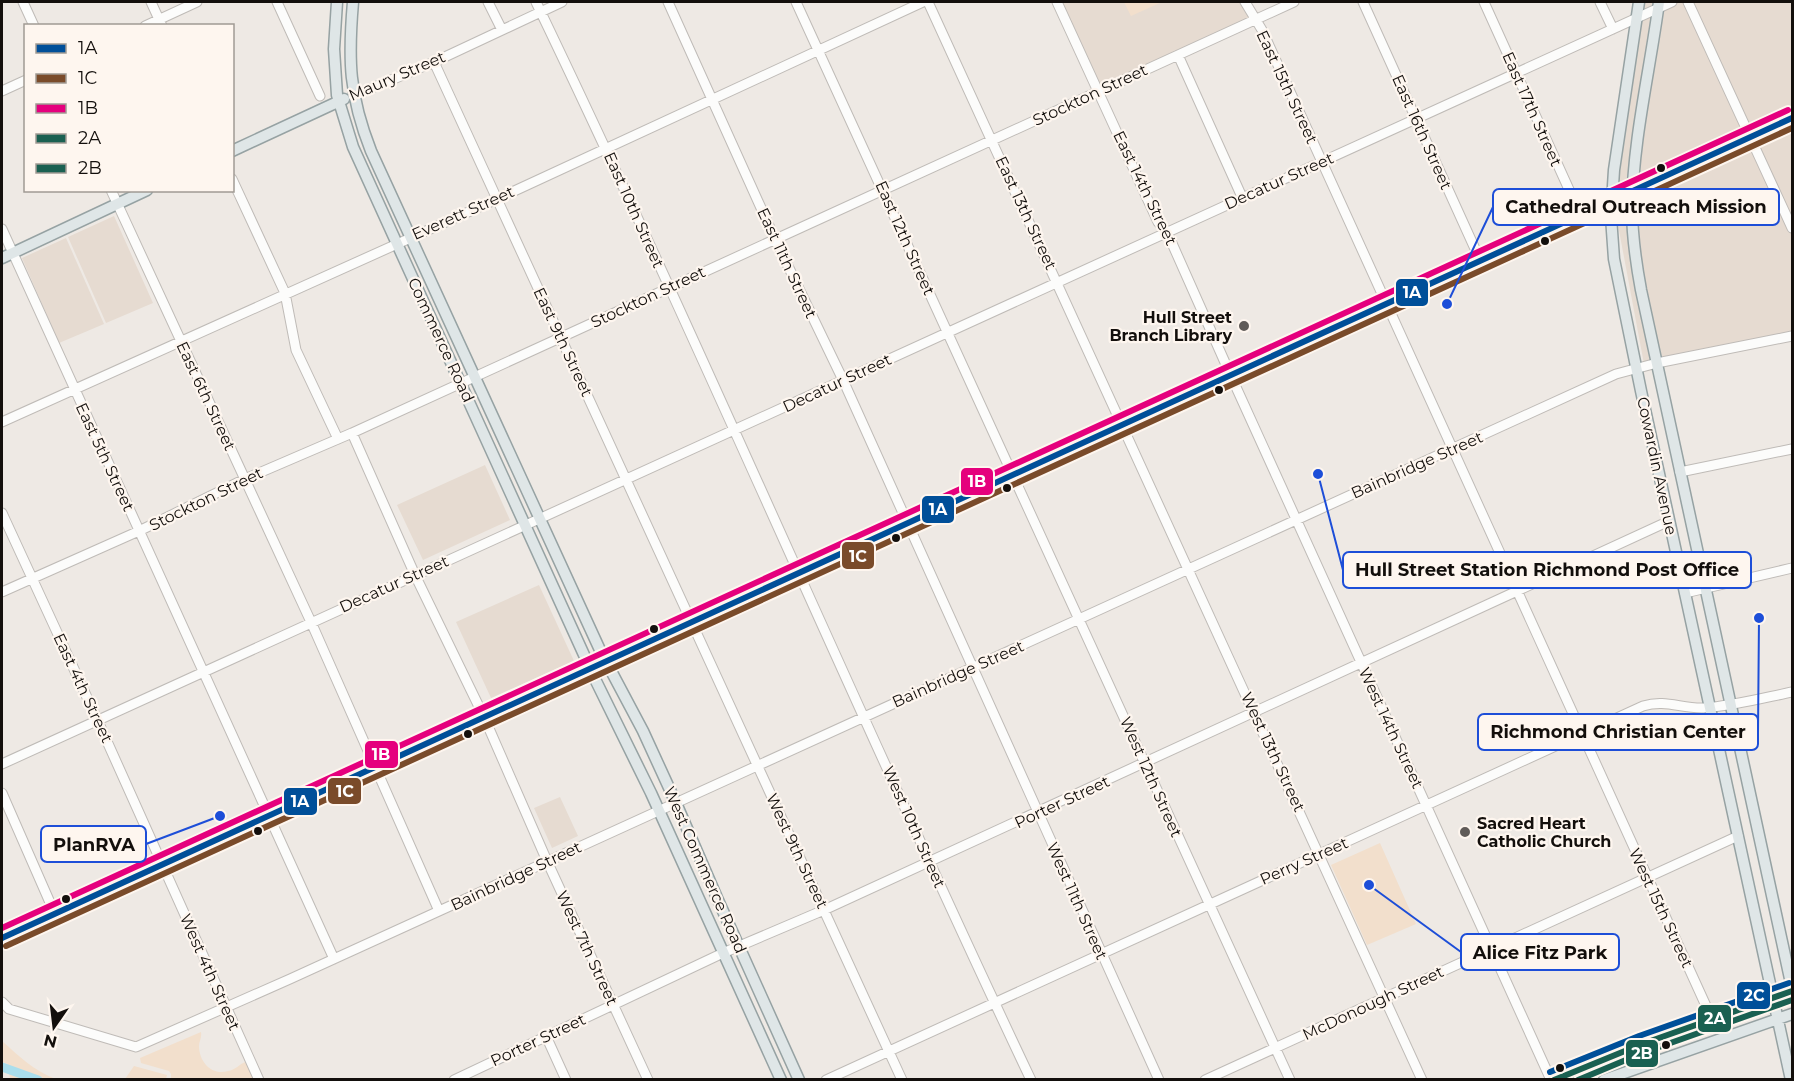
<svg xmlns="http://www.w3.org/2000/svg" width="1794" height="1081" viewBox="0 0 1794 1081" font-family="Montserrat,sans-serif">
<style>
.built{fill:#e6dbd1}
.green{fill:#f2dfcc}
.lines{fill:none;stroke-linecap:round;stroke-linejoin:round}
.canal{stroke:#aadeec;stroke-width:9}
.minor-casing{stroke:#bfbbb7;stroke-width:11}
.major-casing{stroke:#96a2a3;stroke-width:13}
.minor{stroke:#fcfcfb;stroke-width:9}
.major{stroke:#dfe6e7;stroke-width:10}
.bus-1-casing{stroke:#fef6ef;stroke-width:10}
.bus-2-casing{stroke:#fef6ef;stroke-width:10}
.bus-3-casing{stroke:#fef6ef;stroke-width:10}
.bus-4-casing{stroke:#fef6ef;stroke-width:10}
.bus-5-casing{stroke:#fef6ef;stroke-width:10}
.bus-6-casing{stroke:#fef6ef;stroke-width:10}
.bus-1{stroke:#004f99;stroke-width:6}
.bus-2{stroke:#7a4b2a;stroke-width:6}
.bus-3{stroke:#e5007d;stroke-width:6}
.bus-4{stroke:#1a6051;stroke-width:6}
.bus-5{stroke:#1a6051;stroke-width:6}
.bus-6{stroke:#004f99;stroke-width:6}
.bus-dot{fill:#130f0c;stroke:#fef6ef;stroke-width:2}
.poi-dot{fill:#605b58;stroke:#fef6ef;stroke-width:2}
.labels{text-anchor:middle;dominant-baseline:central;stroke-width:4.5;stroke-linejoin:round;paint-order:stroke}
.street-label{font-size:16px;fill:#130f0c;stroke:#fef6ef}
.poi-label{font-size:16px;font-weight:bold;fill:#130f0c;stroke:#fef6ef;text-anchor:end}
.leader{fill:none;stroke:#1d4ed8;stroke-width:2}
.callout-dot{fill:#1d4ed8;stroke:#fef6ef;stroke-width:2}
.callout{fill:#fef6ef;stroke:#1d4ed8;stroke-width:2}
.callout-label{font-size:18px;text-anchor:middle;font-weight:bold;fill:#130f0c}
.line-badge{stroke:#fef6ef;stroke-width:2}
.badge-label{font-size:16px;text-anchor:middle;font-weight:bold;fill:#fff}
</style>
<rect width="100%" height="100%" fill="#eee9e4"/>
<!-- built -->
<path class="built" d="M1057,2H1245L1255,20L1098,91Z
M1642,2H1792V335L1644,364L1612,193Z
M114,216L153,303L106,323L68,237Z
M66,238L104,324L59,343L22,258Z
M485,465L510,520L423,560L397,505Z
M539,585L574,661L491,698L456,622Z
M560,797L578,836L552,848L534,808Z"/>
<!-- green -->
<path class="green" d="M1124,2H1162L1131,16Z
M1380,843L1416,924L1367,945L1331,865Z
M201,1032C202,1038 199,1041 199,1046C199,1062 212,1076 228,1071C235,1070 240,1064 245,1062L255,1079H171V1074L169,1071L141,1063L140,1058Z
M2,1041C19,1056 34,1071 56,1079H10L8,1064L2,1062Z
M134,1066L167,1075L166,1079H125Z"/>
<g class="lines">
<!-- canal -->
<path class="canal" d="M2,1067L38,1080"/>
<!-- minor casing -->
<g class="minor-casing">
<path id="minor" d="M23,2L34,26
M151,2L162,26
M277,2L320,96
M488,2L502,30
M536,2C707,358 861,722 1031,1080
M668,2L775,239L843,380L1159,1080
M796,2L1290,1080
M928,2L1422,1080
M1057,2L1158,222L1167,232L1231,376L1551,1080
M1245,2L1262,30L1712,1019
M1363,2L1481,262
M1484,2L1581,216
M1600,2L1613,29
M1688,2L1792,228
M145,26L197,2
M1178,55L1242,197
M434,62L902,1080
M2,91L26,80
M353,96L434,62L562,2
M232,179L285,293L296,350L338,439
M111,190L311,622L439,911
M2,229L334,959
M2,422L497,199L923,2
M352,433L415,575L484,717L547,861L648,1080
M1680,472L1792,449
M2,513L97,719L259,1080
M2,592L139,531L245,479L352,433L1294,2
M1685,593L1792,568
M2,764L1672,2
M2,793L55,914
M2,1002L9,1009L136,1047L290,979L1616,374L1657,363L1792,336
M546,1036L566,1080
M454,1080L723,953L824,910L1669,521
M826,1080L1643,706C1666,699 1681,709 1704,708C1733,706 1763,698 1792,692
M1205,1080L1738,836"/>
</g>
<!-- major casing -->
<g class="major-casing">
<path id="major" d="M337,2L334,49L337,95L353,147L595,679L651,793L781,1080
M353,2C348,60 349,95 371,151L600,650L643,731L676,803L718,900L799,1080
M1639,2L1614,170L1611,217L1614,259L1641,391L1791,1080
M1659,2C1650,70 1633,139 1632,208C1632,236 1636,263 1641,290L1792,988
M232,151L344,99
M2,258L147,190
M2,938L1792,118
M1553,1080L1642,1044L1792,991
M1604,1080L1792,1014"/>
</g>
<!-- minor -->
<use href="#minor" class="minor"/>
<!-- major -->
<use href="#major" class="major"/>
<!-- bus-1 casing -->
<g class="bus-1-casing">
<path id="bus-1" d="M2,938L1792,118"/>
</g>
<!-- bus-2 casing -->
<g class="bus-2-casing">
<path id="bus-2" d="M6,946L1792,128"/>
</g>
<!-- bus-3 casing -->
<g class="bus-3-casing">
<path id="bus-3" d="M2,928L1788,110"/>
</g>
<!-- bus-4 casing -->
<g class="bus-4-casing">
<path id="bus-4" d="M1554,1080L1642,1044L1792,991"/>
</g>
<!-- bus-5 casing -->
<g class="bus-5-casing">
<path id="bus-5" d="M1578,1080L1645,1052L1792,1000"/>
</g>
<!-- bus-6 casing -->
<g class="bus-6-casing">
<path id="bus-6" d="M1550,1072L1639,1036L1789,983"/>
</g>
<!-- bus-1 -->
<use href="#bus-1" class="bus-1"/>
<!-- bus-2 -->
<use href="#bus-2" class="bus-2"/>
<!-- bus-3 -->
<use href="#bus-3" class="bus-3"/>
<!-- bus-4 -->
<use href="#bus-4" class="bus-4"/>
<!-- bus-5 -->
<use href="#bus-5" class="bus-5"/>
<!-- bus-6 -->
<use href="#bus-6" class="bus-6"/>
</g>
<!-- markers -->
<g class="bus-dot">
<circle cx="1661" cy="168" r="5"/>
<circle cx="1545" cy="241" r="5"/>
<circle cx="1219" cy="390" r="5"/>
<circle cx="1007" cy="488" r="5"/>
<circle cx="896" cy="538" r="5"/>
<circle cx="654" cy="629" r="5"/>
<circle cx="468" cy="734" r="5"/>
<circle cx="258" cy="831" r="5"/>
<circle cx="66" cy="899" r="5"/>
<circle cx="1666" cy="1045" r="5"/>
<circle cx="1560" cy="1068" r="5"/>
</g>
<g class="poi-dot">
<circle cx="1244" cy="326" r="6"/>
<circle cx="1465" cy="832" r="6"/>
</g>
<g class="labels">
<!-- street labels -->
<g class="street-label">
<text transform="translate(397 76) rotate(-23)">Maury Street</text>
<text transform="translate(1287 87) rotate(65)">East 15th Street</text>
<text transform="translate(1090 95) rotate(-25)">Stockton Street</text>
<text transform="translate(1532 109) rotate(66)">East 17th Street</text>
<text transform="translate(1422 132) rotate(66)">East 16th Street</text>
<text transform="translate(1279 181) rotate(-24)">Decatur Street</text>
<text transform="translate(1145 188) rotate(64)">East 14th Street</text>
<text transform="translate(634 210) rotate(66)">East 10th Street</text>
<text transform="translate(463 213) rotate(-24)">Everett Street</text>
<text transform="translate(1026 213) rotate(65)">East 13th Street</text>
<text transform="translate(905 238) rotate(66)">East 12th Street</text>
<text transform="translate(787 263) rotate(65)">East 11th Street</text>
<text transform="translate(648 297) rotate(-25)">Stockton Street</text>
<text transform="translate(441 340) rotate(65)">Commerce Road</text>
<text transform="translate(563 342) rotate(65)">East 9th Street</text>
<text transform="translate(837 383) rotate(-25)">Decatur Street</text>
<text transform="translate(206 396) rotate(65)">East 6th Street</text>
<text transform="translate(105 457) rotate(65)">East 5th Street</text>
<text transform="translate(1417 465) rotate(-24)">Bainbridge Street</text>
<text transform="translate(1657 466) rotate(78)">Cowardin Avenue</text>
<text transform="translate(206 499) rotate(-26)">Stockton Street</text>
<text transform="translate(394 584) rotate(-24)">Decatur Street</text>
<text transform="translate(958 674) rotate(-24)">Bainbridge Street</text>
<text transform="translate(83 688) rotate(65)">East 4th Street</text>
<text transform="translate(1391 728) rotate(65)">West 14th Street</text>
<text transform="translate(1273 752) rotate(65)">West 13th Street</text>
<text transform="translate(1151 777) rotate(66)">West 12th Street</text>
<text transform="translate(1062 802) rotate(-25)">Porter Street</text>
<text transform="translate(914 827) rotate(66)">West 10th Street</text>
<text transform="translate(797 851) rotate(65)">West 9th Street</text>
<text transform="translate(1304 861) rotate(-24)">Perry Street</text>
<text transform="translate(705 870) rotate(66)">West Commerce Road</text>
<text transform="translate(516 876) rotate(-25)">Bainbridge Street</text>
<text transform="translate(1077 901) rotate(66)">West 11th Street</text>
<text transform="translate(1661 908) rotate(65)">West 15th Street</text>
<text transform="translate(587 948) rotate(65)">West 7th Street</text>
<text transform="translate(210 972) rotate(66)">West 4th Street</text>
<text transform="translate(1373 1003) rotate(-25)">McDonough Street</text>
<text transform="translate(538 1040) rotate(-25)">Porter Street</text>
</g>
<!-- poi labels -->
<g class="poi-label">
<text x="1232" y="317">Hull Street<tspan x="1232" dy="18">Branch Library</tspan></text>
<text x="1477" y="823" text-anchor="start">Sacred Heart<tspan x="1477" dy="18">Catholic Church</tspan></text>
</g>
</g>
<!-- callouts -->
<path class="leader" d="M1447 304L1493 207M1318 474L1343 570M1759 618L1758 732M220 816L146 844M1369 885L1461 952"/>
<g class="callout-dot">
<circle cx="1447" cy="304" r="6"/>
<circle cx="1318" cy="474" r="6"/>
<circle cx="1759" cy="618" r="6"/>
<circle cx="220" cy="816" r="6"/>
<circle cx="1369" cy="885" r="6"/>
</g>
<g class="callout">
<rect x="1493" y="189" width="286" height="36" rx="6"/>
<rect x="1343" y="552" width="408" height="36" rx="6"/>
<rect x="1478" y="714" width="280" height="36" rx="6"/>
<rect x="41" y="826" width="105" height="36" rx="6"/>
<rect x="1461" y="934" width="158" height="36" rx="6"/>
</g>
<g class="callout-label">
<text x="1636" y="213">Cathedral Outreach Mission</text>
<text x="1547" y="576">Hull Street Station Richmond Post Office</text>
<text x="1618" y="738">Richmond Christian Center</text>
<text x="94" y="851">PlanRVA</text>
<text x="1540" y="959">Alice Fitz Park</text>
</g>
<g class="line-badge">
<rect x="1395" y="278" width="34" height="29" rx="6" fill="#004f99"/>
<rect x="960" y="467" width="34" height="29" rx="6" fill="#e5007d"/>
<rect x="921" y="495" width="34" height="29" rx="6" fill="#004f99"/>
<rect x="841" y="541" width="34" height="29" rx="6" fill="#7a4b2a"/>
<rect x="364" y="740" width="35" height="29" rx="6" fill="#e5007d"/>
<rect x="327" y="777" width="35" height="28" rx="6" fill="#7a4b2a"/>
<rect x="283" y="787" width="35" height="29" rx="6" fill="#004f99"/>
<rect x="1736" y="981" width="35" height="29" rx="6" fill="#004f99"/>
<rect x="1697" y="1004" width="35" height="29" rx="6" fill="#1a6051"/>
<rect x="1625" y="1039" width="34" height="29" rx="6" fill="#1a6051"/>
</g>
<g class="badge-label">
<text x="1412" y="298">1A</text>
<text x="977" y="487">1B</text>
<text x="938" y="515">1A</text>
<text x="858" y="562">1C</text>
<text x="381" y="760">1B</text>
<text x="345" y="797">1C</text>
<text x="300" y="807">1A</text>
<text x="1754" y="1001">2C</text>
<text x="1715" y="1024">2A</text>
<text x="1642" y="1059">2B</text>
</g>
<!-- border -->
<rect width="1794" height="1081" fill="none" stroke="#130f0c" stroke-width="6"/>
<!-- legend -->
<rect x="24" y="24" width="210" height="168" fill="#fef6ef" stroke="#a09a94" stroke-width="1.5"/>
<rect x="36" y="44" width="30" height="9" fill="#004f99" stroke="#a09a94" stroke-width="1.5"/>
<text x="78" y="54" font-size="18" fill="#130f0c">1A</text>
<rect x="36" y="74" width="30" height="9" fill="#7a4b2a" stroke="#a09a94" stroke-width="1.5"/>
<text x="78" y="84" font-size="18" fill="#130f0c">1C</text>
<rect x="36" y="104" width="30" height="9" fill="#e5007d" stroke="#a09a94" stroke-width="1.5"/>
<text x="78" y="114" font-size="18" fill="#130f0c">1B</text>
<rect x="36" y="134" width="30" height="9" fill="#1a6051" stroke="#a09a94" stroke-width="1.5"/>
<text x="78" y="144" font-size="18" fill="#130f0c">2A</text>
<rect x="36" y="164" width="30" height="9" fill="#1a6051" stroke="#a09a94" stroke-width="1.5"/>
<text x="78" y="174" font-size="18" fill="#130f0c">2B</text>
<!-- north arrow -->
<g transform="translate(54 1027) rotate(194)" stroke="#fef6ef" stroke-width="4.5" paint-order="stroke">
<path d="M0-4.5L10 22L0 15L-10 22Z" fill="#130f0c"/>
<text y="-9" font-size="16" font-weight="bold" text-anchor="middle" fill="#130f0c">N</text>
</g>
</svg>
